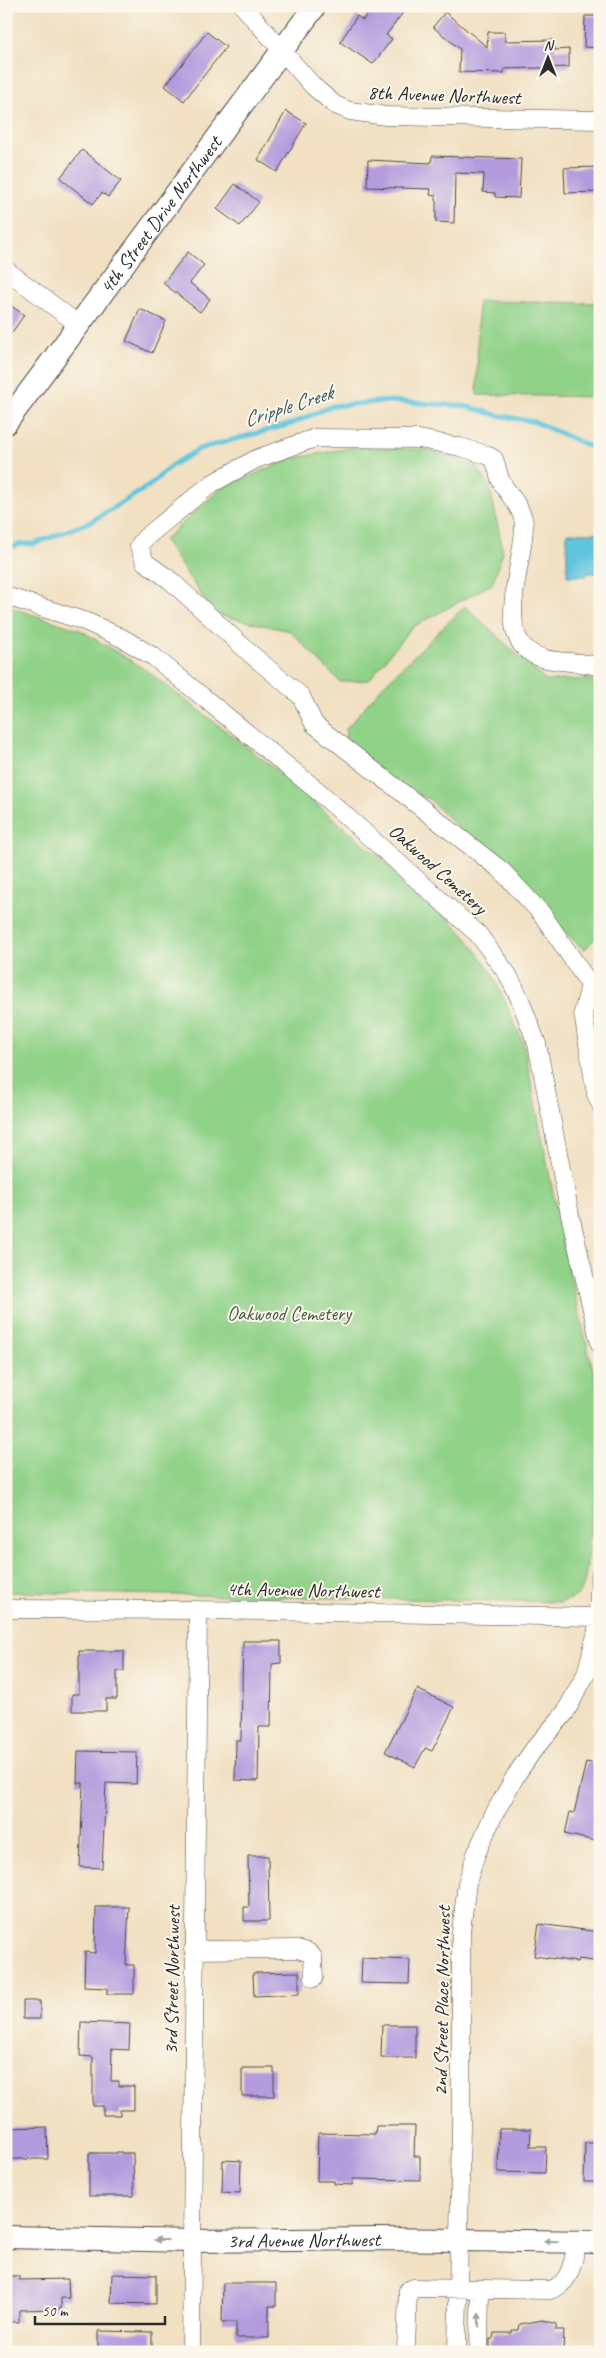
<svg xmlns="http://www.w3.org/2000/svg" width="606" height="2358" viewBox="0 0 606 2358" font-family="Caveat,sans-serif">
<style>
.green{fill:#91d289;stroke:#5e7e5a}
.water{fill:#61c5de;stroke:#467884}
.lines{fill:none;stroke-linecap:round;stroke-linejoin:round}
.stream{stroke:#61c5de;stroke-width:5}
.building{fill:#b39bdd}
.minor-casing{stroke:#494642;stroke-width:19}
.major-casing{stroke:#494642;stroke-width:24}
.minor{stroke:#fff;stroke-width:18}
.major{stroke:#fff;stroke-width:22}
.oneway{fill:#a0a0a0}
.labels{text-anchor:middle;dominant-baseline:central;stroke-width:4;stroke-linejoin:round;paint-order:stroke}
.street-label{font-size:20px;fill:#2b2b2b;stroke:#fbf7ec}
.park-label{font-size:20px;fill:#4a5d47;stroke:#fbf7ec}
.water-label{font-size:21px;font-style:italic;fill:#3b5961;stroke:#fbf7ec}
</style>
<rect width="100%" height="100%" fill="#fbf7ec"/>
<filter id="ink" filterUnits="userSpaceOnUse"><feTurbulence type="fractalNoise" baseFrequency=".02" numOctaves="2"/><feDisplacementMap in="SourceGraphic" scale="10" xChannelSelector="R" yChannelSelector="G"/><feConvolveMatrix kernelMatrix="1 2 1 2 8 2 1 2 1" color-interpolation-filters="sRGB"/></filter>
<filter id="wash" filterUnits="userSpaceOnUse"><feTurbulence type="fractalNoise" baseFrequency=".0096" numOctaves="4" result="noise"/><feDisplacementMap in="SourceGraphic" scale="20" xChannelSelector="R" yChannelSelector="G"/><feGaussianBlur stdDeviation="1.12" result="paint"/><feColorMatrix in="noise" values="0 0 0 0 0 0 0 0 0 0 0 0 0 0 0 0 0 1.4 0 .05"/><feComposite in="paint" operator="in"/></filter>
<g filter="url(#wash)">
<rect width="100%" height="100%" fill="#f1e0c2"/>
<!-- green -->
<path class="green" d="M478,301L600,303V397L477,395Z
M355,447L428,450L476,466L490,487L503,552L492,584L411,628L369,680L340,682L290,631L214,614L164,540L220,489L290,459Z
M6,606L80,630L146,670L265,761L434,903L467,938L491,971L523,1042L566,1258L600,1399V1453L585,1579C582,1595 576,1598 561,1602L6,1592Z
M465,606L546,681L590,679L600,687V933L584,950L429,799L390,783L345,746L346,729L381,688Z"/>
<!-- water -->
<path class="water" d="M567,533H600V573H587L586,576H567Z"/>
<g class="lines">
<!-- stream -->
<path class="stream" d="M6,548L22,544H34L92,521L149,486L172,465L199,449L291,424L332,406L389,401L465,406L497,415L535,422L600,451"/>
</g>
<g id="blocks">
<!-- building -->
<path class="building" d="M373,6H408L386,35L392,39L373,64L340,42L357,16L363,20Z
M445,12L487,47L488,32H505V41L554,40L555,50L569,49V67L504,69V73L459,72L460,49L433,27Z
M585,16H600V48L584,47Z
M207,32L226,47L184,101L165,86Z
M286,111L306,123L277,172L258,160Z
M82,150L121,181L108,197L102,193L93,204L60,178Z
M432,156L521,159L519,198L495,197V193L483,192L484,174L455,173L454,223L436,222V196L430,195L431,189L367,187L368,160L431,163Z
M600,167V192L565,193L564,168Z
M235,184L259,202L240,226L217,209Z
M188,252L204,265L190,283L210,299L200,312L163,283Z
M6,302L24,315L6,341Z
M140,309L166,321L152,353L126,341Z
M243,1641H281V1663L272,1664L271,1727H259L258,1781L235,1780L236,1740H241Z
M79,1651H124V1671H117V1699H106V1711H72V1694H79Z
M417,1689L454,1707L432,1751L425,1748L415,1767L385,1752Z
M78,1751L137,1752L136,1784L106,1783L102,1868L80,1867L83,1783H77Z
M586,1762L600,1765V1842L565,1834L570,1812L574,1813Z
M248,1856H268L269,1921H244V1907H249Z
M96,1907H129L126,1965H134V1994H107V1988L84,1987L85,1952L95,1953Z
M539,1924L600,1932V1962L578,1959L577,1962L534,1956Z
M362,1958L410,1960L409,1984L361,1983Z
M299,1972V1994L254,1996L253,1973Z
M23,2001H40V2019H23Z
M81,2022L130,2024L129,2050L112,2049L111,2081H119V2086H134V2110H120V2115H103V2106H93V2057L80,2056Z
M382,2025H415V2058H381Z
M242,2068H274V2096H242Z
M376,2126H415L414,2156H420V2180L353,2179L352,2185L334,2184V2181H317L318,2133L375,2134Z
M47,2127L48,2159H6V2128Z
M499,2129H531L530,2147H546L545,2173L498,2172Z
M585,2143H600V2182H584Z
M89,2153H133L134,2196H89Z
M223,2160L241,2161L240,2193L222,2192Z
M112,2274L156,2275V2304L111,2303Z
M6,2276H19V2280L68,2279L69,2298H61V2309L19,2310V2322H6Z
M223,2283H276V2306H269V2338H236V2322H222Z
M543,2320L556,2324V2330H564L563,2352H490V2339H493L494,2333H512V2330H519L520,2324Z
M98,2331L152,2332V2352H107V2348L98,2347Z"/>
</g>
</g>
<g filter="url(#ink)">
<use href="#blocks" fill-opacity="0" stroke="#494642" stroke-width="1"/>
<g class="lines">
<!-- minor casing -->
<g class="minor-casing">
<path id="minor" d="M243,6L313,86L335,105L350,111L386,116L600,120
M6,270L79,325
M6,596L87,622L122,638L154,657L319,792L478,934L508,975L519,997L537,1044L570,1215L600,1344
M600,667C576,658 542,667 524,647C499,621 525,556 524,524C523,508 508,495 501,481C498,474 497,466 494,459L487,455L460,447L419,439L315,438L256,459L211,484L145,538L139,546L145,562L170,580L252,655L301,696L314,724L501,870L542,914L590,985L583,1013L596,1094L600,1103
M6,1609L198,1610L600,1617
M193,1950L297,1949L308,1952L313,1957L314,1978
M191,2352L198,1610
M406,2352L408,2290L413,2288L550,2290C571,2284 573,2261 577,2242
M457,2352L461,2124V1932L467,1883L476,1854L493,1816L516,1775L534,1749L565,1713L586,1674L597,1631L600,1576
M479,2352L480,2289"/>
</g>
<!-- major casing -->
<g class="major-casing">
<g id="major">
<path id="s1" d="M6,423L315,6"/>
<path id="s2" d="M6,2237L192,2241L377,2239L600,2242"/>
</g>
</g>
<!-- minor -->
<use href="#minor" class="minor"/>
<!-- major -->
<use href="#major" class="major"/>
</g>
<!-- one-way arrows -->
<defs><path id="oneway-solid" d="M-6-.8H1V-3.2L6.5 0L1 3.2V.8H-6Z" transform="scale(1.25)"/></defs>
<g class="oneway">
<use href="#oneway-solid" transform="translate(161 2240) rotate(-180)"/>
<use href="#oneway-solid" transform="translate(551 2241) rotate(-179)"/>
<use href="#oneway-solid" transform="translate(479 2320) rotate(-89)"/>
</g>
</g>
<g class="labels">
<!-- street labels -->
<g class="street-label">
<text transform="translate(444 95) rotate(2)">8th Avenue Northwest</text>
<text stroke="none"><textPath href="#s1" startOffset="259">4th Street Drive Northwest</textPath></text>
<text transform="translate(438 869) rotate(42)">Oakwood Cemetery</text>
<text transform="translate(303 1590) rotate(1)">4th Avenue Northwest</text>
<text transform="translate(172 1980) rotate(-89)">3rd Street Northwest</text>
<text transform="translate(442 2001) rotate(-89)">2nd Street Place Northwest</text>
<text stroke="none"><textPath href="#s2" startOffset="298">3rd Avenue Northwest</textPath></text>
</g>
<!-- park labels -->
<g class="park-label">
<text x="289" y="1313">Oakwood Cemetery</text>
</g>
<!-- water labels -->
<g class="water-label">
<text transform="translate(288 406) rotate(-18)">Cripple Creek</text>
</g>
</g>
<!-- margin -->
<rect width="606" height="2358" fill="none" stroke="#fbf7ec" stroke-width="25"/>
<!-- north arrow -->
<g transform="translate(548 58)" stroke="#fbf7ec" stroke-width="4" paint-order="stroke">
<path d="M0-4L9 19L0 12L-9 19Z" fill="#2b2b2b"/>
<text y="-8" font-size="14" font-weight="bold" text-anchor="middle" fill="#2b2b2b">N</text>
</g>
<!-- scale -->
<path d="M35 2316v8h130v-8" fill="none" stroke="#2b2b2b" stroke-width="2.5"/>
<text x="42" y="2316" font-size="15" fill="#2b2b2b" stroke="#fbf7ec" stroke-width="4" paint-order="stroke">50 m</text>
</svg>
